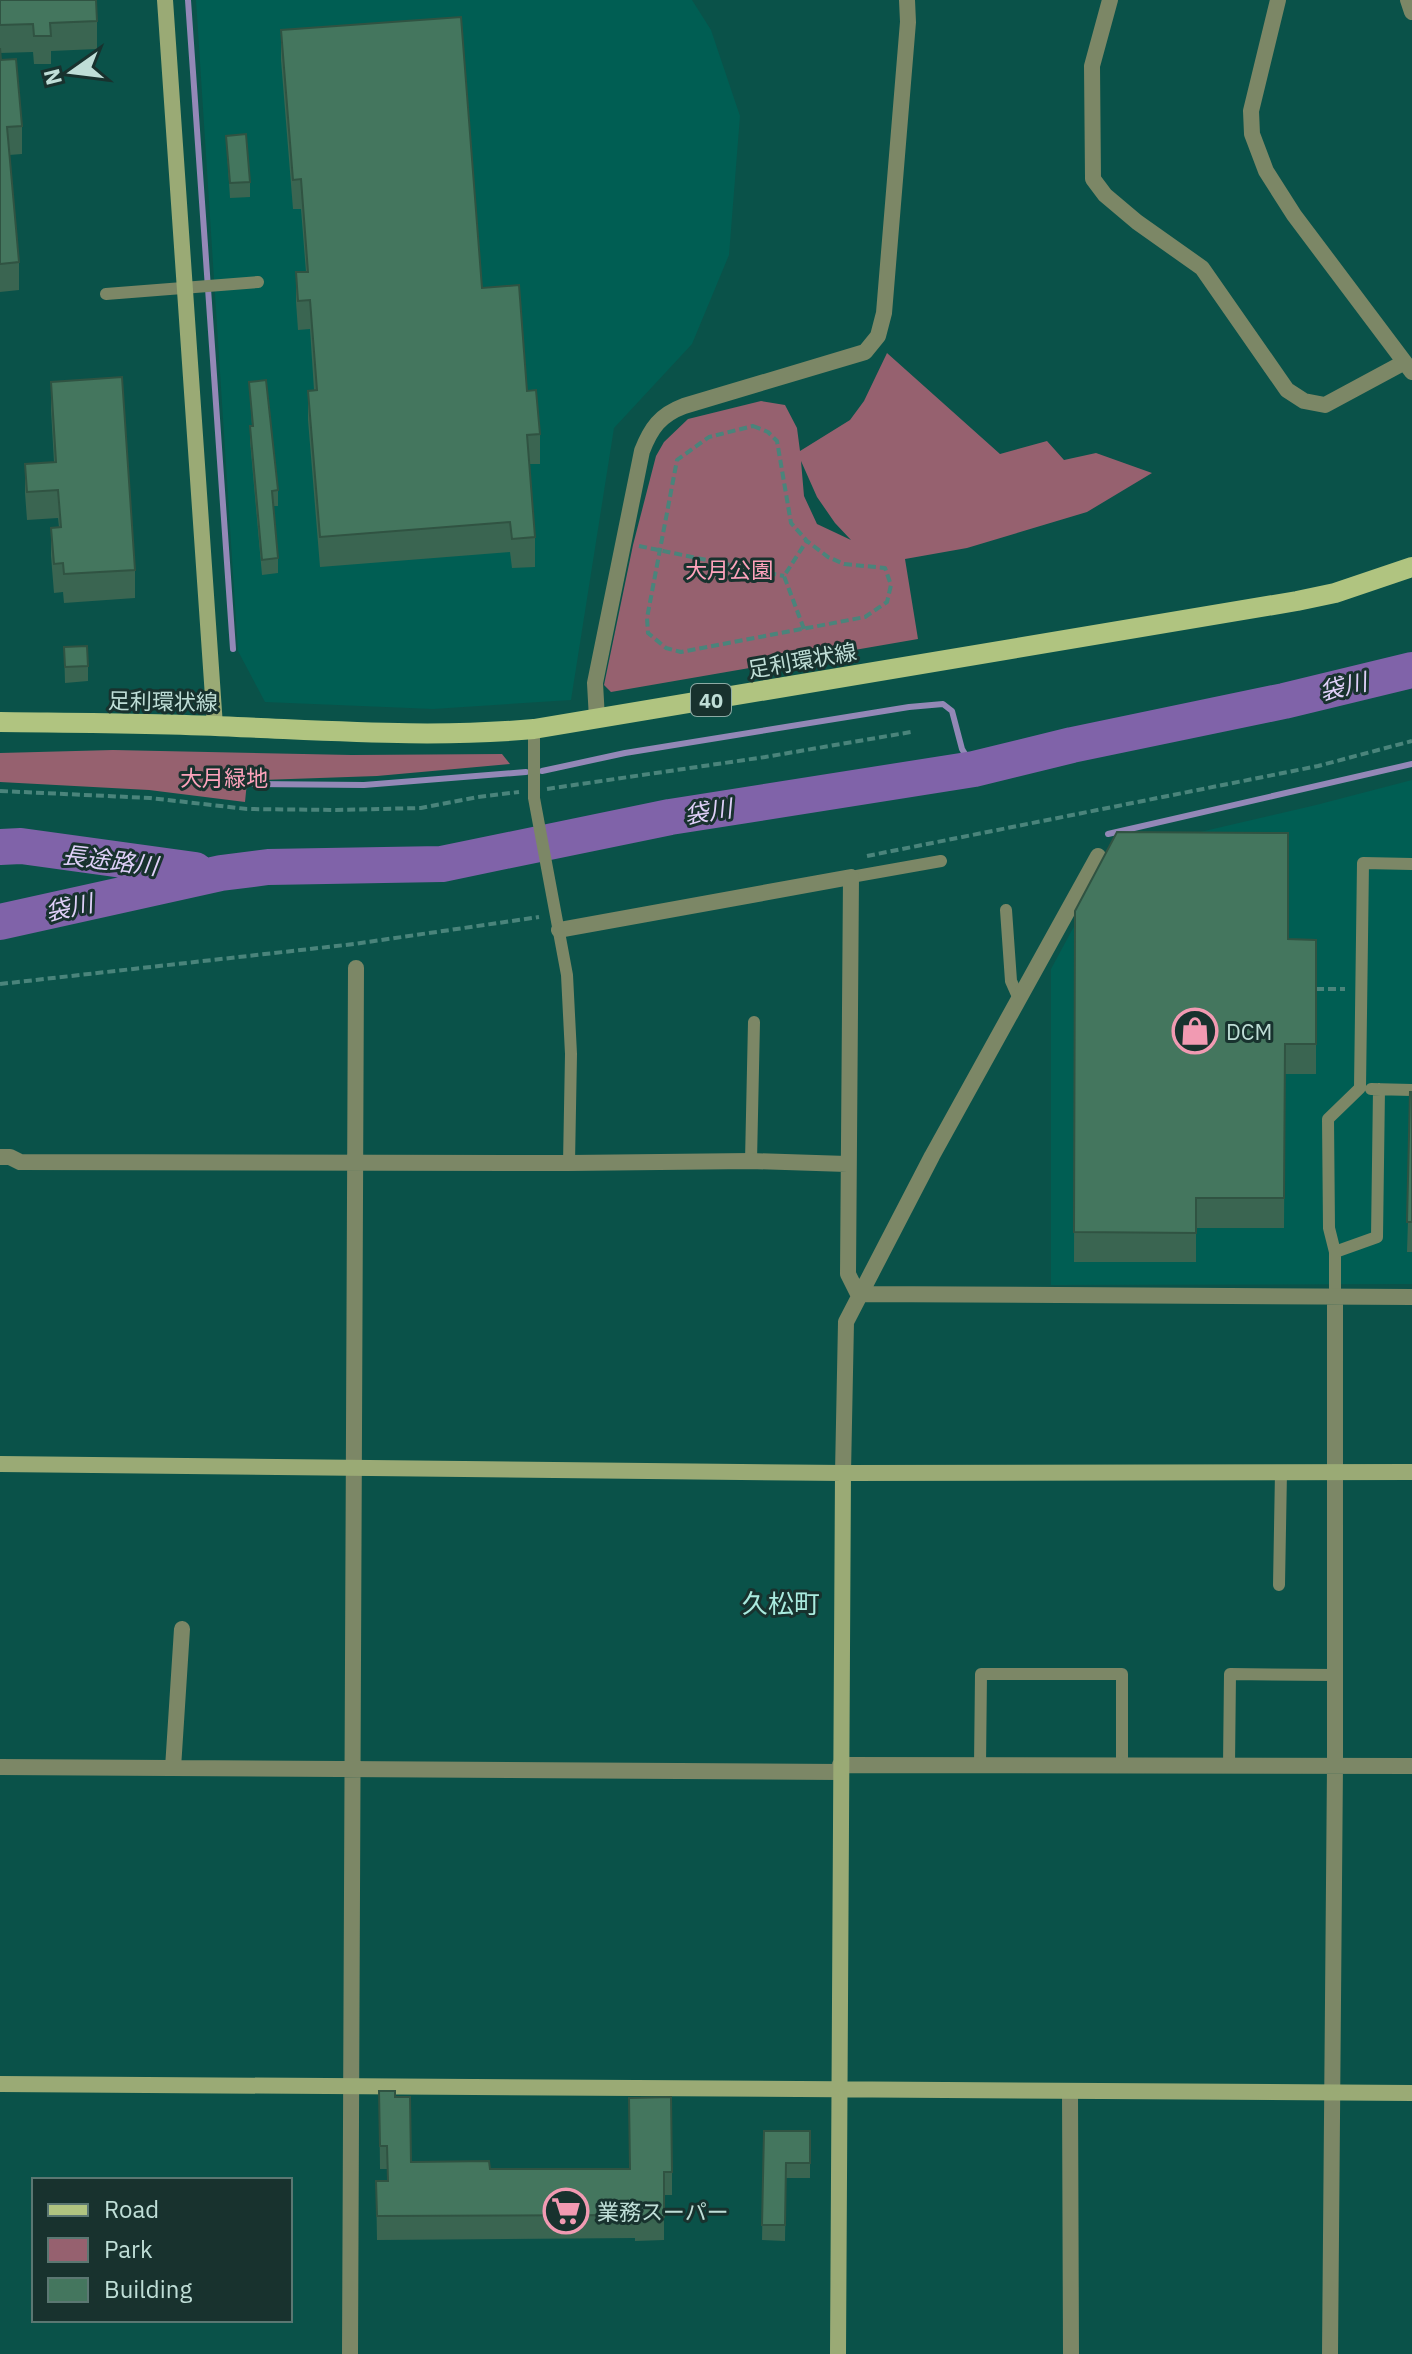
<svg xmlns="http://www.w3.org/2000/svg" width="1412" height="2354" viewBox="0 0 1412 2354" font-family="'IBM Plex Sans','Noto Sans JP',sans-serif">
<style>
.built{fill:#005e53}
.green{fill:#96616f;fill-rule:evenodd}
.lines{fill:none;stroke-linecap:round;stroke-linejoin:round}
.stream{stroke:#9388b7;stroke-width:6}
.river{stroke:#8063a9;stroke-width:36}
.path{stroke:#4a847b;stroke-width:4;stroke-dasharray:8 4;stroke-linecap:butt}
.lane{stroke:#7c8766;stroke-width:12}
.street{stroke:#7c8766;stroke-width:16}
.secondary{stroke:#9aaa75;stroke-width:16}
.primary{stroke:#b0c480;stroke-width:20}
.wall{fill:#3a6551}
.building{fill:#44765e;stroke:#305342;stroke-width:2}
.labels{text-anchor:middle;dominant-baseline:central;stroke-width:6;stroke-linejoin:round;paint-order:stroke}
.shield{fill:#18322e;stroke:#8daaa4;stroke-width:2}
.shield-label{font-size:20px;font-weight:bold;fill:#bfded7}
.park-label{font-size:22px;fill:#fea3bc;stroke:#18322e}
.street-label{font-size:22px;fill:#bfded7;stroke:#18322e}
.poi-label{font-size:22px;fill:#bfded7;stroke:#18322e;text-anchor:start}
.water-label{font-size:24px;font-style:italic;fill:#dfd0f8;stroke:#18322e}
.quarter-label{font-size:26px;fill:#aaebdf;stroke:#18322e}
</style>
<rect width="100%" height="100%" fill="#0a5249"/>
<!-- built -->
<path class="built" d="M196,0H692L711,30L740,116L729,255L692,344L614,428L571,700L433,709L265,702L238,651Z
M1412,780V1284L1051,1285V969L1114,852L1316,805Z"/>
<!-- green -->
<path class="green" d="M887,353L1000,454L1047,441L1064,460L1096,453L1152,473L1087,512L967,548L905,559L918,639L611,692L604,685L633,545L656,456L664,442L688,419L761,401L785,405L797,428L800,451L850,420L864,401ZM801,461L817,497L835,523L851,540L817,524L804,496Z
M113,750L352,755L502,754L510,764L377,776L262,780L247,782L245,802L149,790L0,782V753Z"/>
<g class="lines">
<!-- stream -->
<path class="stream" d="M188,0L233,649
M542,771L625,753L909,707L943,704L952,711L962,749L974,769
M254,784L364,785L526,772
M1108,834L1412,764"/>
<!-- river -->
<path class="river" d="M0,847L21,846L195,870
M0,922L221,873L268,867L442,864L670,817L974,769L1072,745L1284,701L1412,670"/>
<!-- path -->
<path class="path" d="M753,426L768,432L777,441L791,523L807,541L828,557L844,564L885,568L891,585L887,602L865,617L681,652L666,648L648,633L647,618L677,460L709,437Z
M639,546L784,576
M804,629L784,576L806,542
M547,789L765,757L911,732
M0,791L150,798L247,809L336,810L421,808L478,797L519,792
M867,856L1318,766L1412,741
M0,984L354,944L539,917
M1316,989H1345"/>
<!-- lane -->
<path class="lane" d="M106,294L258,282
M534,729V798L567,975L571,1054L569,1163
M851,877L941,861
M1006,910L1011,981L1019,999
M1371,1089L1412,1090
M751,1161L754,1022
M1335,1252L1377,1237L1379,1089
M1335,1297V1252L1329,1228L1328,1119L1360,1088L1363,863L1412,864
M1279,1585L1281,1472
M980,1765L981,1674H1122V1765
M1229,1765L1230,1674L1335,1675"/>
<!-- street -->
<path class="street" d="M1110,0L1092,66L1093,179L1105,195L1137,222L1202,268L1287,390L1304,401L1325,405L1403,363
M1278,0L1251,111L1252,134L1266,171L1294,215L1412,372
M1408,0L1412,12
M597,719L595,683L642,451C651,428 660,415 684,406L865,352L878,336L884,313L908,22L907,0
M559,930L851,877L848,1274L858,1294L1412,1297
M0,1157H10L20,1162L569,1163L751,1161L847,1164
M843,1473L846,1322L932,1156L1098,856
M840,1765L1412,1766
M0,1767L840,1772
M173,1768L182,1629
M1070,2092L1071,2354
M350,2354L356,968
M1330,2354L1335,1765V1297"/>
<!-- secondary -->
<path class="secondary" d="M165,0L215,726
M0,1464L843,1473L1412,1472
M0,2084L1412,2093
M838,2354L843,1473"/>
<!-- primary -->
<path class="primary" d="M0,722C79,723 158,723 237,727C336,731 435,738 534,729L1297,601L1335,593L1412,567"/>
</g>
<!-- wall -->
<path class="wall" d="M0,0L97,21V49L51,51V64H34L33,52L0,53L1,60L22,126V154L9,155L19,262V290L0,292Z
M281,30L482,288L527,391L540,434V464H529L535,537V567L512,568L510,552L320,567L308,420V391L314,390L310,329L298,330L296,302V272H306L301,209H293L281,60Z
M226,136L250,182V197L230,198Z
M51,382L135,570V598L64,603L63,592L54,593L51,556V528L59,527L58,518L27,520L25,493V464L54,462L51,410Z
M249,382L278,490V506H273L278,558V573L262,575L250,441V426H252Z
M64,647L88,666V681L65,683Z
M1075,911L1288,939L1316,940V1074H1285L1284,1228H1196V1262H1074Z
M1412,1092V1252H1407Z
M379,2091L395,2097L411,2162L490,2169L672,2172V2195H664V2240L635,2241V2238L377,2240L376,2181H387V2169H380Z
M764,2131H810V2178H786L785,2241L762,2240Z"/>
<!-- building -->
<path class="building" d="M0,0H96L97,21L50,23L51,36H34L33,24L0,25Z
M461,17L482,288L519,285L527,391L536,390L540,434L527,435L535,537L512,539L510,522L320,537L308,391L317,390L310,300L298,301L296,272H308L301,179L293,180L281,30Z
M0,48L1,60L16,59L22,126L7,127L19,262L0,264Z
M246,134L250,182L230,183L226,136Z
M122,377L135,570L64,574L63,563L54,564L51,528L61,527L58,490L27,492L25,464L56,462L51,382Z
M266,380L278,490L272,491L278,558L262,560L250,426H253L249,382Z
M87,646L88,666L65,667L64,647Z
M1117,832L1288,833V939L1316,940V1044H1285L1284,1198H1196V1233L1074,1232L1075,911Z
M1410,1092H1412V1222H1407Z
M379,2091H395V2097H410L411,2162L489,2161L490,2169H630L629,2098L671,2097L672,2172H664V2217H635V2215L377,2216L376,2181H388L387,2146H380Z
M764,2131H810V2163H786L785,2225H762Z"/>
<!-- icons -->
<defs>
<g id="shop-ring" transform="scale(2.3)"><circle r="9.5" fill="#18322e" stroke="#f19ab2" stroke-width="1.5"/><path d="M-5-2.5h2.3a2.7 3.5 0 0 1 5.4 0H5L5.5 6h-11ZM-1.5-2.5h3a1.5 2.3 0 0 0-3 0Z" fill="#f19ab2"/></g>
<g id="supermarket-ring" transform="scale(2.3)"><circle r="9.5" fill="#18322e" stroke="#f19ab2" stroke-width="1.5"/><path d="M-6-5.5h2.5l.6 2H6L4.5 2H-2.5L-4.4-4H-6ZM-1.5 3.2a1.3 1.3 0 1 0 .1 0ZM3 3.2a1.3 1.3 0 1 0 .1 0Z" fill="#f19ab2"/></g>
</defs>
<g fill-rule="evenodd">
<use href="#shop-ring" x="1195" y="1031"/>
<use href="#supermarket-ring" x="566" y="2211"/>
</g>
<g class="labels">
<!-- shield labels -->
<rect class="shield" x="691" y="684" width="40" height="32" rx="6"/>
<g class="shield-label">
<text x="711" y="700">40</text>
</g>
<!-- park labels -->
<g class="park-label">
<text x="729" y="569">大月公園</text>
<text x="224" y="777">大月緑地</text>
</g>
<!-- street labels -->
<g class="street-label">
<text transform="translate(802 660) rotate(-10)">足利環状線</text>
<text transform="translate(163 701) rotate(1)">足利環状線</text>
</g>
<!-- poi labels -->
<g class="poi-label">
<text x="1226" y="1031">DCM</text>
<text x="597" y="2211">業務スーパー</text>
</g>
<!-- water labels -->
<g class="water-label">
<text transform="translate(1343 686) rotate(-13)">袋川</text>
<text transform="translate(708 811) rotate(-9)">袋川</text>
<text transform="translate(110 860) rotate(7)">長途路川</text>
<text transform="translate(69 907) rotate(-12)">袋川</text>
</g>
<!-- quarter labels -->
<g class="quarter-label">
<text x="781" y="1603">久松町</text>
</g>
</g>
<!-- legend -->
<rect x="32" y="2178" width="260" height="144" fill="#18322e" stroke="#5b7772" stroke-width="2"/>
<rect x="48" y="2204" width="40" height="12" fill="#b0c480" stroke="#5b7772" stroke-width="2"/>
<text x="104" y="2218" font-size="24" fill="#bfded7">Road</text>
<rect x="48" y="2238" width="40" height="24" fill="#96616f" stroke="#5b7772" stroke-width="2"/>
<text x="104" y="2258" font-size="24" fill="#bfded7">Park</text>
<rect x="48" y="2278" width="40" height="24" fill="#44765e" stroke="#5b7772" stroke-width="2"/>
<text x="104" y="2298" font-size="24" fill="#bfded7">Building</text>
<!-- north arrow -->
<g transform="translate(72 72) rotate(256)" stroke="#18322e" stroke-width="6" paint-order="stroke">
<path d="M0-6L14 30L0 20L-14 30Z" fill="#bfded7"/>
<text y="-12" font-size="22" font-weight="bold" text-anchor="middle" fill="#bfded7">N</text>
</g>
</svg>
